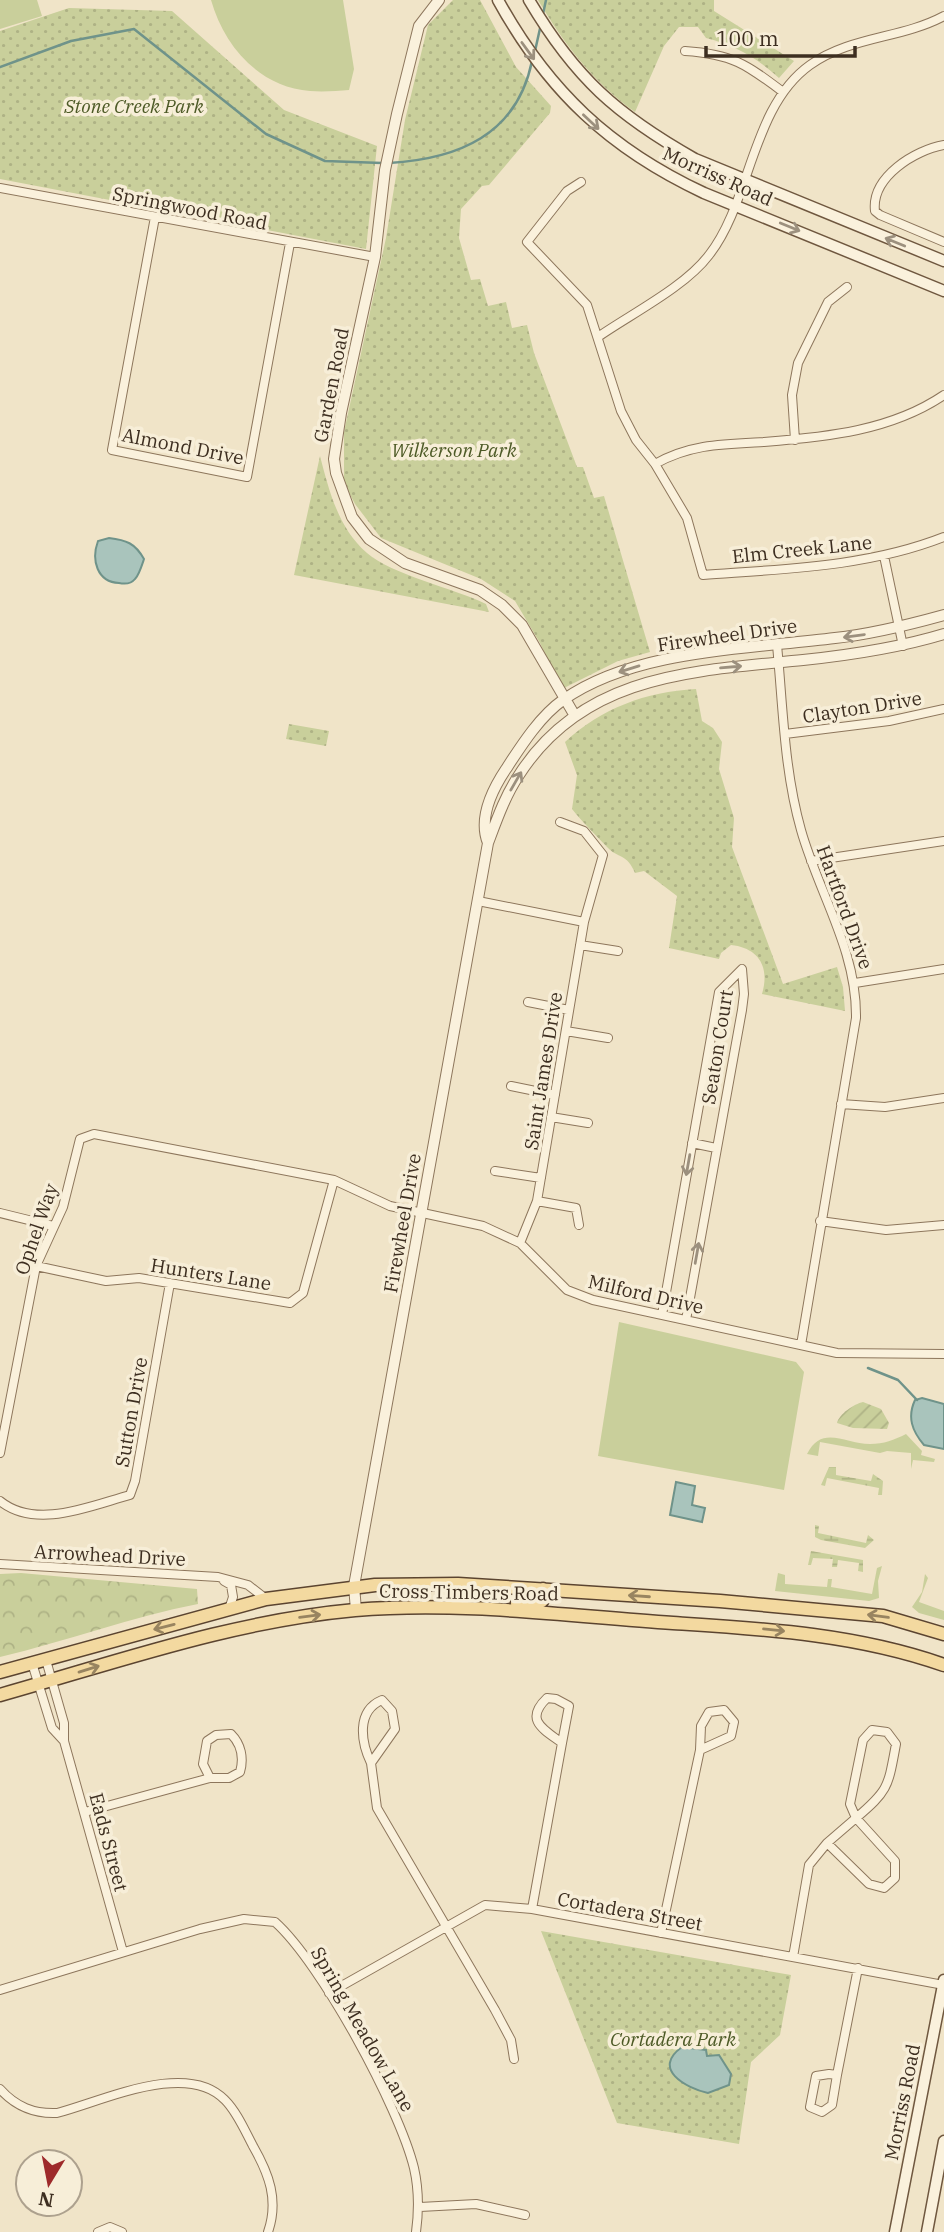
<svg xmlns="http://www.w3.org/2000/svg" width="944" height="2232" viewBox="0 0 944 2232" font-family="'IBM Plex Serif',serif">
<style>
.grass{fill:#c9cf9b}
.forest{fill:url(#forest-crowns)}
.wetland{fill:url(#wetland-marsh)}
.park{fill:url(#park-dots)}
.garden{fill:url(#garden-furrows)}
.water{fill:#a9c4bc;stroke:#6f938a;stroke-width:2}
.lines{fill:none;stroke-linecap:round;stroke-linejoin:round}
.stream{stroke:#6f938a;stroke-width:2.5}
.minor-casing{stroke:#8d765c;stroke-width:10}
.tertiary-casing{stroke:#8d765c;stroke-width:12}
.secondary-casing{stroke:#6f573f;stroke-width:13}
.primary-casing{stroke:#5b4430;stroke-width:15}
.minor{stroke:#faf1dc;stroke-width:8}
.tertiary{stroke:#faf1dc;stroke-width:10}
.secondary{stroke:#faf1dc;stroke-width:10}
.primary{stroke:#f3d9a0;stroke-width:12}
.oneway{stroke:#9c907e}
.oneway2{stroke:#988460}
.labels{text-anchor:middle;dominant-baseline:central;stroke-width:7;stroke-linejoin:round;paint-order:stroke}
.park-label{font-size:19px;font-style:italic;fill:#4d5a26;stroke:#f7eed8}
.street-label{font-size:19px;fill:#3d2e20;stroke:#f7eed8}
</style>
<defs>
<pattern id="forest-crowns" width="20" height="18" patternUnits="userSpaceOnUse" patternTransform="scale(1.75)"><rect width="20" height="18" fill="#c9cf9b"/><path d="M2 6a3 3 0 1 1 6 0M12 15a3 3 0 1 1 6 0" fill="none" stroke="#aeb285"/></pattern>
<pattern id="wetland-marsh" width="20" height="14" patternUnits="userSpaceOnUse" patternTransform="scale(1.75)"><rect width="20" height="14" fill="#c9cf9b"/><path d="M1 5h8M5 5V1M11 12h8M15 12V8" fill="none" stroke="#aeb285"/></pattern>
<pattern id="park-dots" width="8" height="8" patternUnits="userSpaceOnUse" patternTransform="scale(1.75)"><rect width="8" height="8" fill="#c9cf9b"/><path d="M2 2h.1M6 6h.1" fill="none" stroke="#aeb285" stroke-width="1.8" stroke-linecap="round"/></pattern>
<pattern id="garden-furrows" width="10" height="10" patternUnits="userSpaceOnUse" patternTransform="scale(1.75)"><rect width="10" height="10" fill="#c9cf9b"/><path d="M-1 1l2-2M0 10L10 0M9 11l2-2" fill="none" stroke="#aeb285"/></pattern>
</defs>
<rect width="100%" height="100%" fill="#f0e4c8"/>
<!-- grass -->
<path class="grass" d="M0,0H37L42,16L0,29Z
M211,0H343L354,69L349,90C337,91 323,92 310,91C259,87 224,46 211,0Z
M619,1322L796,1362L804,1372L784,1490L598,1456Z
M906,1434L922,1451L921,1455L935,1459L934,1462L913,1460L911,1469V1453L887,1451L880,1453L820,1442L818,1456L807,1454C822,1424 845,1444 870,1444C884,1444 894,1440 906,1434Z
M882,1566L878,1581L879,1598L869,1601L775,1591L778,1573L785,1575V1584L827,1587L828,1579H832L831,1587L872,1594L877,1568Z
M925,1574L928,1578L919,1602L944,1611V1620L919,1613L912,1607L922,1592Z"/>
<!-- forest -->
<path class="forest" d="M21,1573L197,1589L198,1604C131,1617 67,1641 0,1657V1574Z"/>
<!-- wetland -->
<path class="wetland" d="M829,1467H836V1475L871,1481L873,1474L883,1481L882,1495H878L879,1488L827,1478L825,1486L821,1485Z
M815,1525L819,1526L818,1533L866,1543L868,1535L874,1540L865,1548L821,1540L815,1537Z
M811,1551L863,1560V1572L858,1571L859,1563L838,1560L837,1567H832L833,1559L813,1558L811,1565H808Z"/>
<!-- park -->
<path class="park" d="M453,0H480L516,67L551,106L550,113L489,185L482,186L461,209L459,238L471,280L480,279L488,306L506,302L512,328L527,325L534,353L577,467H583L594,498L604,496L650,652L618,661L562,689L540,643L515,601L481,579L381,538L355,504L344,483V432L386,238L405,120L428,25Z
M538,0H714V11L794,61L779,78C757,58 735,45 706,38L698,27H679L664,46L635,112C592,81 565,45 538,0Z
M69,8L172,11L284,110L377,146L366,249L0,179V31Z
M320,456C329,490 338,528 367,553C392,575 454,588 486,604L489,612L294,575Z
M696,689L702,721L713,728L722,742L719,769L734,818L732,847L783,984L837,967L843,987L845,1011L762,994C770,967 759,948 731,945L721,953L719,959L669,948L677,896L644,871L635,873C627,853 618,859 607,847C595,834 582,822 572,809L577,775L565,742C602,708 645,692 696,689Z
M289,724L329,731L326,746L286,739Z
M541,1931L791,1975L780,2035L751,2062L739,2144L617,2123Z"/>
<!-- garden -->
<path class="garden" d="M863,1402L881,1409L889,1423L887,1429L853,1428L837,1423C839,1414 854,1404 863,1402Z"/>
<!-- water -->
<path class="water" d="M109,538C126,540 135,543 144,559C142,565 139,575 135,579C131,584 124,584 119,583C97,582 91,560 98,541Z
M922,1398L944,1404V1449L924,1445C912,1431 907,1417 915,1400Z
M676,1482L695,1486L692,1505L705,1508L702,1522L670,1515Z
M682,2047L706,2050L707,2056L719,2055L731,2074L729,2085L708,2093C686,2088 651,2069 682,2047Z"/>
<g class="lines">
<!-- stream -->
<path class="stream" d="M543,14L546,0
M535,51L541,24
M0,67L71,41L134,29L266,134L325,161L382,163
M389,163C458,159 517,135 532,61
M868,1368L898,1380L917,1400"/>
<!-- minor casing -->
<g class="minor-casing">
<path id="minor" d="M685,51C732,54 746,64 783,92
M944,145C915,150 871,177 875,211L880,215L944,242
M581,182L567,191L527,242L587,305L621,411L636,440L655,464L687,518L703,575C784,569 868,567 944,537
M0,188L375,257
M155,217L112,450L247,477L290,243
M598,337C631,314 685,287 709,255C751,202 751,107 810,65C851,36 901,39 944,16
M795,440L792,395L798,363L828,302L847,287
M655,464C690,444 724,444 764,442C826,437 891,431 944,395
M884,556L903,646
M777,645C783,707 784,770 801,830C819,894 857,950 856,1018L801,1345
M785,734L889,721L944,709
M811,861L944,841
M478,901L584,922
M580,945L618,951
M855,983L944,969
M528,1002L569,1010
M566,1031L608,1038
M511,1086L555,1095
M841,1104L885,1107L944,1098
M551,1117L588,1123
M692,1143L716,1148
M495,1171L541,1178
M537,1201L576,1208L579,1225
M0,1213L53,1226
M820,1221L886,1230L944,1225
M520,1243L537,1201L584,922L603,855L584,831L560,822
M36,1266L106,1281L139,1278L290,1303L303,1293L334,1180
M662,1315L719,992L742,969L744,994L742,1010L686,1320
M0,1453L36,1266L63,1207L80,1139L94,1134L334,1180L390,1206L483,1226L520,1243L567,1290L593,1300L837,1353L944,1354
M0,1501C36,1530 90,1506 130,1495L135,1481L170,1283
M0,1564L218,1577L248,1585L266,1599
M224,1581L231,1585L233,1597L229,1609
M46,1660L64,1723V1741L123,1952
M32,1663L52,1728L64,1741
M547,1698L556,1699L569,1706L562,1743C543,1729 524,1720 547,1698Z
M872,1730L887,1732L896,1744C888,1787 889,1790 856,1818L850,1804L863,1740Z
M371,1763C361,1742 356,1711 382,1700L392,1711L395,1729L371,1763L377,1808L495,2010L511,2040L514,2059
M85,1812L210,1778H229L240,1772C244,1758 241,1744 231,1734L216,1735L207,1741L203,1764L210,1778
M532,1909L562,1743
M661,1933L700,1750L731,1736L734,1722L724,1710L709,1712L701,1726L700,1750
M793,1957L809,1865L827,1843L856,1818L895,1861V1878L884,1888L869,1884L827,1843
M0,1990L200,1929L244,1919L275,1922C321,1963 399,2107 414,2168C419,2190 419,2210 416,2232
M329,1993L485,1905L532,1909L944,1985
M829,2074L837,2075L832,2105L822,2112L810,2107L816,2076Z
M837,2075L858,1968
M0,2089C16,2107 34,2114 57,2113C103,2101 187,2060 225,2100C237,2112 245,2131 253,2146C269,2174 279,2200 268,2232
M420,2207L476,2204L525,2215
M98,2232L110,2227L122,2232"/>
</g>
<!-- tertiary casing -->
<g class="tertiary-casing">
<path id="tertiary" d="M439,0L419,26L397,114L385,170L375,257L341,413L334,459L336,473L352,517L369,539L405,563L480,590L502,605L522,625L575,716
M488,843C478,818 492,790 506,769C521,746 540,716 563,700C635,649 750,649 835,638C872,634 908,625 944,615
M356,1610L354,1586L488,843C497,819 505,796 519,775C584,673 696,671 803,660C851,655 898,648 944,634"/>
</g>
<!-- secondary casing -->
<g class="secondary-casing">
<path id="secondary" d="M498,0C548,91 610,149 704,193L944,291
M529,0C575,78 617,115 695,159L944,261
M895,2232L944,1980
M927,2232L944,2141"/>
</g>
<!-- primary casing -->
<g class="primary-casing">
<path id="primary" d="M517,1603L542,1601L545,1597L543,1589
M0,1672L266,1599L375,1585L458,1584L720,1601L883,1616L944,1634
M0,1695C117,1662 233,1621 355,1610C462,1601 567,1616 673,1623C765,1629 856,1634 944,1665"/>
</g>
<!-- minor -->
<use href="#minor" class="minor"/>
<!-- tertiary -->
<use href="#tertiary" class="tertiary"/>
<!-- secondary -->
<use href="#secondary" class="secondary"/>
<!-- primary -->
<use href="#primary" class="primary"/>
</g>
<!-- one-way arrows -->
<defs><path id="oneway-shaft" d="M-6 0H5M1.5-3L5.5 0L1.5 3" fill="none" stroke-width="1.6" stroke-linecap="round" stroke-linejoin="round" transform="scale(1.75)"/></defs>
<g class="oneway">
<use href="#oneway-shaft" transform="translate(528 51) rotate(54)"/>
<use href="#oneway-shaft" transform="translate(591 122) rotate(43)"/>
<use href="#oneway-shaft" transform="translate(790 227) rotate(22)"/>
<use href="#oneway-shaft" transform="translate(895 242) rotate(-158)"/>
<use href="#oneway-shaft" transform="translate(854 636) rotate(172)"/>
<use href="#oneway-shaft" transform="translate(731 667) rotate(-5)"/>
<use href="#oneway-shaft" transform="translate(629 669) rotate(163)"/>
<use href="#oneway-shaft" transform="translate(516 781) rotate(-60)"/>
<use href="#oneway-shaft" transform="translate(688 1165) rotate(100)"/>
<use href="#oneway-shaft" transform="translate(697 1253) rotate(-80)"/>
</g>
<g class="oneway2">
<use href="#oneway-shaft" transform="translate(639 1596) rotate(-176)"/>
<use href="#oneway-shaft" transform="translate(310 1616) rotate(-7)"/>
<use href="#oneway-shaft" transform="translate(878 1616) rotate(-172)"/>
<use href="#oneway-shaft" transform="translate(164 1627) rotate(166)"/>
<use href="#oneway-shaft" transform="translate(774 1630) rotate(6)"/>
<use href="#oneway-shaft" transform="translate(89 1669) rotate(-17)"/>
</g>
<g class="labels">
<!-- park labels -->
<g class="park-label">
<text x="134" y="106">Stone Creek Park</text>
<text x="454" y="450">Wilkerson Park</text>
<text x="673" y="2039">Cortadera Park</text>
</g>
<!-- street labels -->
<g class="street-label">
<text transform="translate(718 176) rotate(24)">Morriss Road</text>
<text transform="translate(190 208) rotate(11)">Springwood Road</text>
<text transform="translate(331 385) rotate(-79)">Garden Road</text>
<text transform="translate(183 446) rotate(11)">Almond Drive</text>
<text transform="translate(802 549) rotate(-6)">Elm Creek Lane</text>
<text transform="translate(727 635) rotate(-8)">Firewheel Drive</text>
<text transform="translate(862 707) rotate(-9)">Clayton Drive</text>
<text transform="translate(845 907) rotate(70)">Hartford Drive</text>
<text transform="translate(717 1047) rotate(-81)">Seaton Court</text>
<text transform="translate(543 1071) rotate(-81)">Saint James Drive</text>
<text transform="translate(402 1223) rotate(-80)">Firewheel Drive</text>
<text transform="translate(36 1229) rotate(-71)">Ophel Way</text>
<text transform="translate(211 1274) rotate(9)">Hunters Lane</text>
<text transform="translate(646 1294) rotate(13)">Milford Drive</text>
<text transform="translate(131 1412) rotate(-80)">Sutton Drive</text>
<text transform="translate(110 1555) rotate(3)">Arrowhead Drive</text>
<text transform="translate(469 1592) rotate(1)">Cross Timbers Road</text>
<text transform="translate(109 1842) rotate(75)">Eads Street</text>
<text transform="translate(630 1911) rotate(10)">Cortadera Street</text>
<text transform="translate(363 2029) rotate(60)">Spring Meadow Lane</text>
<text transform="translate(902 2102) rotate(-79)">Morriss Road</text>
</g>
</g>
<!-- north arrow -->
<g transform="translate(49 2183) rotate(190)"><circle r="33" fill="#f7eed8" stroke="#ada18e" stroke-width="2"/>
<path d="M0-5L12 26L0 18L-12 26Z" fill="#9e2a2b"/>
<text y="-10" font-size="19" font-weight="bold" text-anchor="middle" fill="#3d2e20">N</text>
</g>
<!-- scale -->
<path d="M706 46v10h149v-10" fill="none" stroke="#3d2e20" stroke-width="3.5"/>
<text x="716" y="46" font-size="21" fill="#3d2e20" stroke="#f7eed8" stroke-width="5" paint-order="stroke">100 m</text>
</svg>
